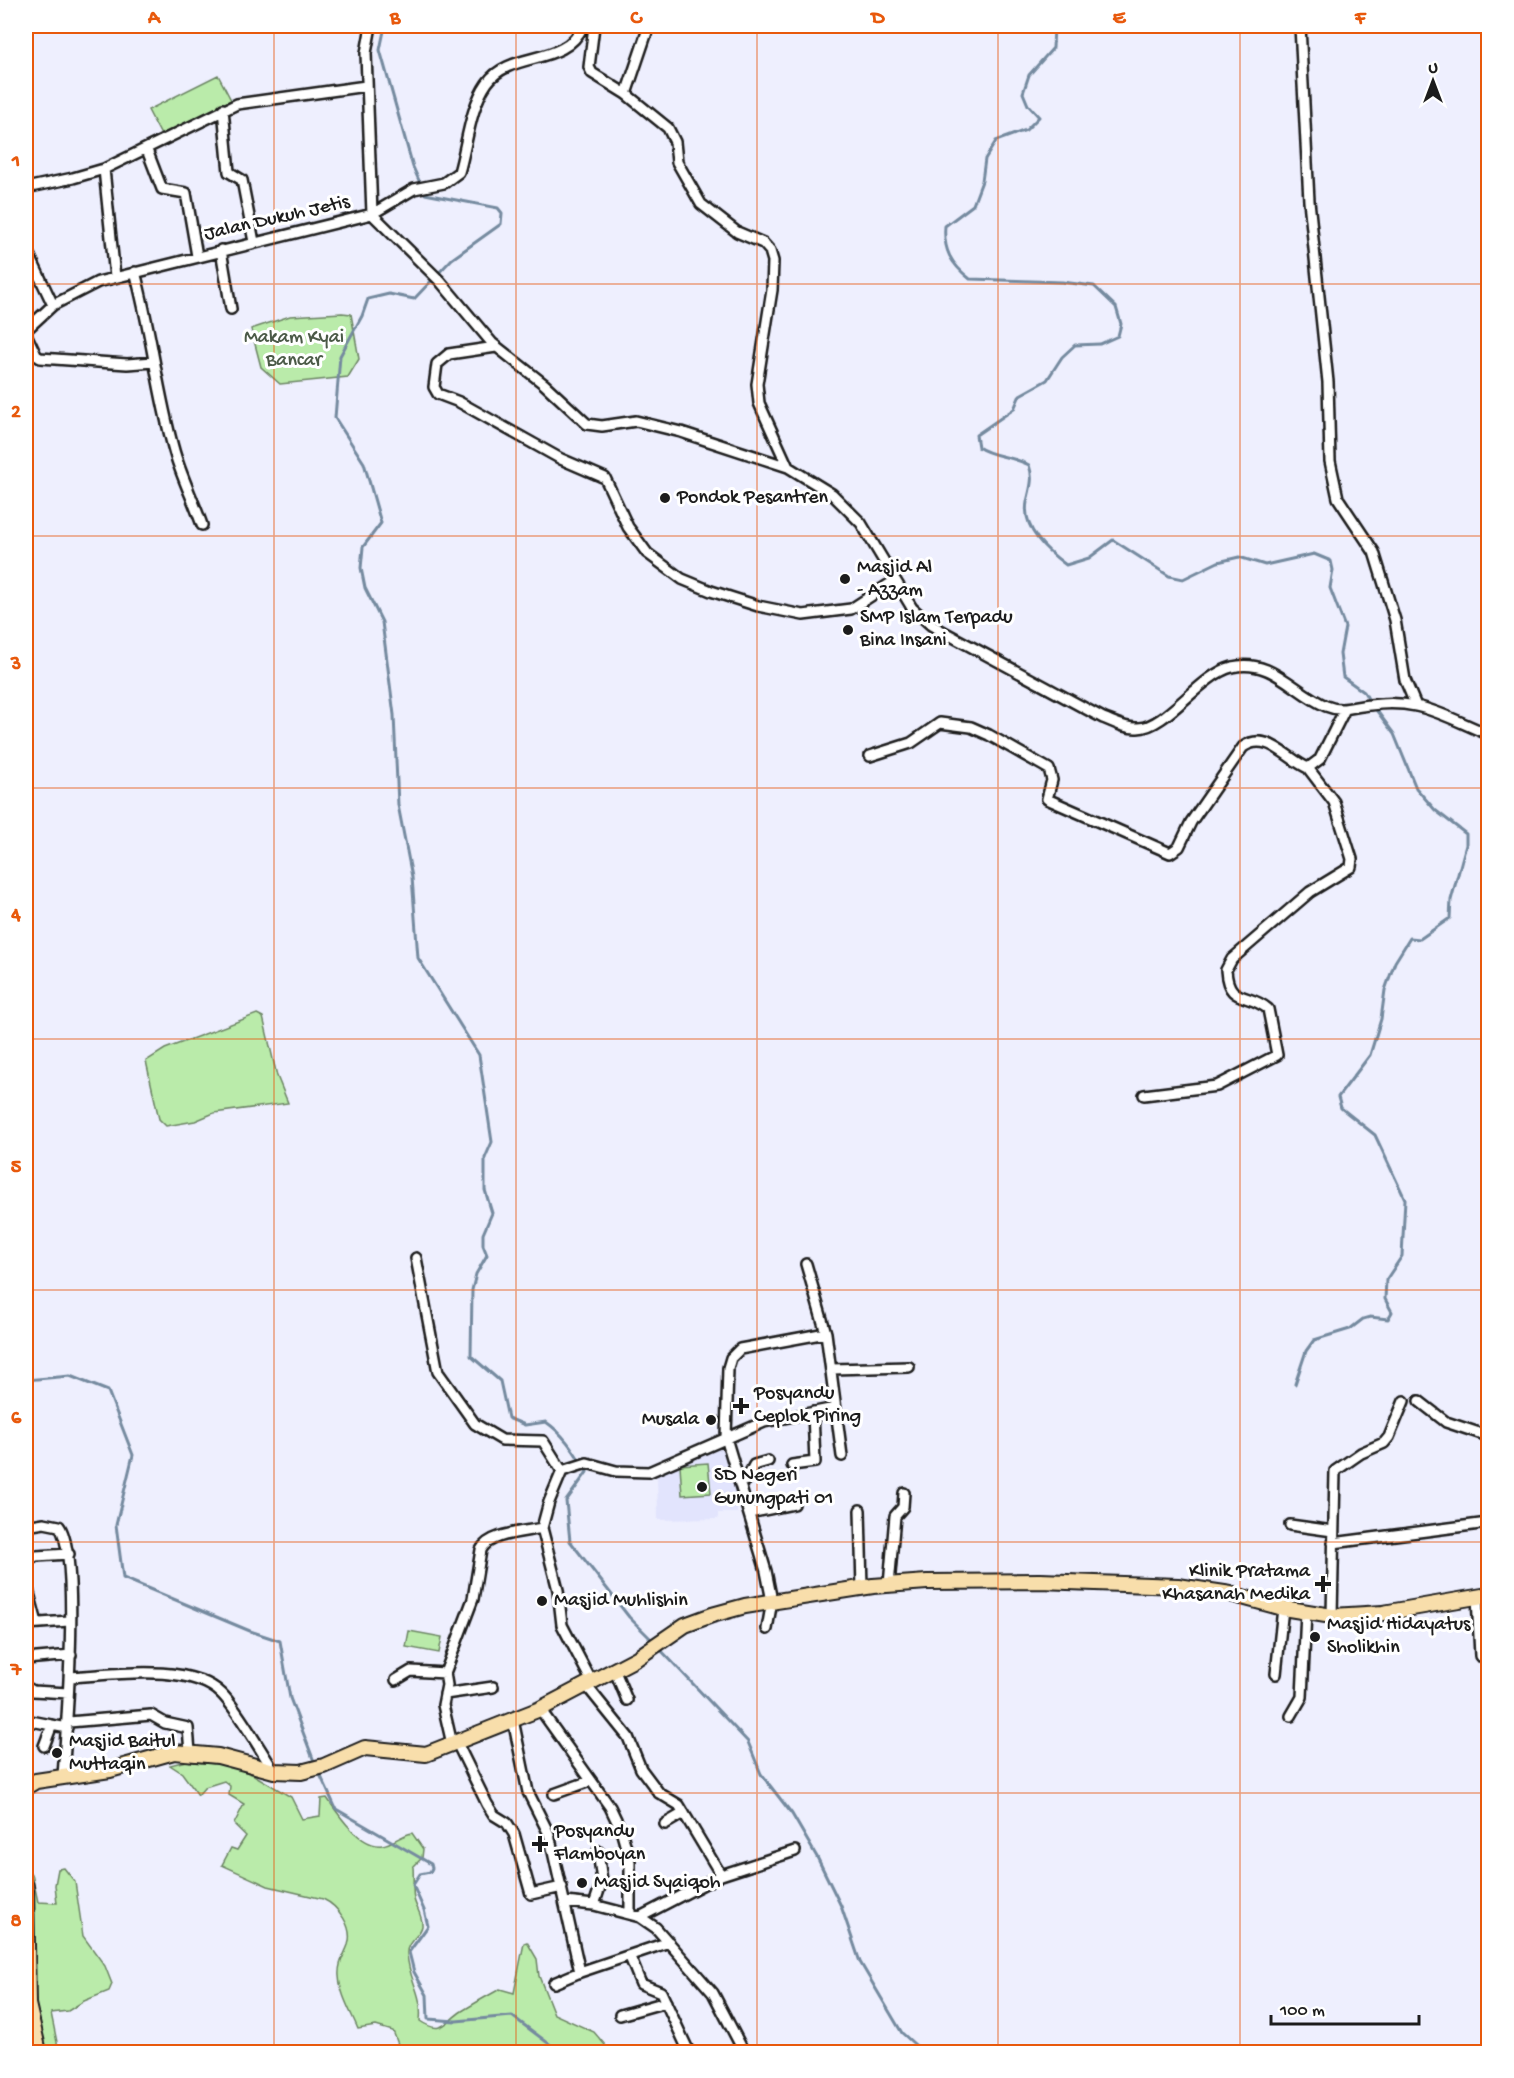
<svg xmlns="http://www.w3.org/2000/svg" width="1514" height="2078" viewBox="0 0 1514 2078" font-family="'Gochi Hand',sans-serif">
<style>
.built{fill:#e2e4fd}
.green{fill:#baebaa;stroke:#6b8463;stroke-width:1.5}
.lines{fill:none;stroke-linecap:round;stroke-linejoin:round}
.stream{stroke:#748a9f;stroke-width:3}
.street-casing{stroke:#1c1c1c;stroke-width:14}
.primary-casing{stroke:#1c1c1c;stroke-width:18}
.street{stroke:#fff;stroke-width:9}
.primary{stroke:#f8deab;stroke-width:14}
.grid{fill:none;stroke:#e8590c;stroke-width:1.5;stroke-opacity:0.55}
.poi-dot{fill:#1c1c1c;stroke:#fff;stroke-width:2}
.labels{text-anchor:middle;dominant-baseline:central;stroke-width:6;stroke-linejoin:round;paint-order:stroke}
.street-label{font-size:20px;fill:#1c1c1c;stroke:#fff}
.park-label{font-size:20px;fill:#4b5a47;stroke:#fff}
.poi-label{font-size:20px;fill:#1c1c1c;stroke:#fff;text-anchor:start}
.neatline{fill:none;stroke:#e8590c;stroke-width:2}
.grid-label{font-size:20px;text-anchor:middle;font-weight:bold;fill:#e8590c}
</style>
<rect width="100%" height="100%" fill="#eeeffe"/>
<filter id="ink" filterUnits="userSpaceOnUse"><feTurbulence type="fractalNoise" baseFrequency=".0167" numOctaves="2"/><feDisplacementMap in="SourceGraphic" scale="12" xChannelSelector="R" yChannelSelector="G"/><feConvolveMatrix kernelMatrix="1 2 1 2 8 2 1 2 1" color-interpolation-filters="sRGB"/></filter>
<g filter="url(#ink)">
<!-- built -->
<path class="built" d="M730,1439L752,1505H737V1513H718V1519L658,1520L657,1470Z"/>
<!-- green -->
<path class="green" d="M218,75L231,100L161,135L148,110Z
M342,313L351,314L359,359L348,377L280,384L261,367L251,329L290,316Z
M257,1014L263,1017L277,1076L288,1103L214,1113L195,1121L166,1126L159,1119L146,1061L165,1049Z
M708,1463L711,1493L682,1495L680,1465Z
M409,1631L442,1637L439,1653L406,1647Z
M186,1761L228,1765L254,1775L291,1797L302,1819L320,1816L321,1799L327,1798C338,1814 360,1848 382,1845C392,1844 401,1835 412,1833L423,1849L422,1858L413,1867C414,1877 412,1889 414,1899C416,1908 423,1916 422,1926C420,1937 406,1941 407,1954C409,1982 423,1992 420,2021C442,2036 445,2022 462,2011C475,2003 487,1996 500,1989L514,1993L524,1943L527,1942L537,1959L539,1976L554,2014L594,2032L611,2052H401L393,2031L376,2026L358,2029C351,2012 340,1994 339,1976C338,1963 344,1956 348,1945C354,1927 338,1906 323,1899L268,1886L222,1865L231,1848L237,1850L246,1836L234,1824L244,1804L229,1795L230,1786L224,1781L205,1787L198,1795L182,1773L170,1765Z
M64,1868L75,1882L83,1936L105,1966L112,1984L109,1991L84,2001L68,2011L51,2013L59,2052H26V1873L32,1874L38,1902L57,1903L55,1885L58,1869Z"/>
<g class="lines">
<!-- stream -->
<path class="stream" d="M385,26L380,50L413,167L425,194L498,208L502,213L501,224L452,259L414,299L389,294L368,299L362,316L340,356L335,418L364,463L381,523L363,547L361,568L365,588L382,622L394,715L398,805L412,877L418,958L479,1055L492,1142L485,1158V1190L492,1213L483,1234V1245L487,1255L476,1274L472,1290L471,1356L500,1381L508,1418L525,1425L546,1422C565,1435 575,1453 587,1472L566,1501L570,1541L629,1617L654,1642
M1054,26L1053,48L1029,75L1023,93L1028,105L1039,117L1026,130L996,141L985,159L982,181L973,205L945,226C943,250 951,264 970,279L1062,282L1094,286L1116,307L1121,324L1118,336L1100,344L1075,345L1062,357L1047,380L1020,395L1014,409L976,435L978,447C992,457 1013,456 1029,465C1034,479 1030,488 1027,502C1022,529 1047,551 1066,565L1089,558L1113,540L1169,576L1183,579L1218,562L1239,557L1265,565L1314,554L1331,561L1333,570L1330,588L1345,627L1340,654L1343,677L1364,692L1370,702
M26,1380L70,1376L108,1391L133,1455L116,1525L123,1578L250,1631L280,1641L290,1698L315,1764
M1295,1384L1306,1351L1314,1340L1350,1329L1363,1319L1370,1317L1388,1319L1392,1312L1385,1299L1386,1280L1402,1256L1405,1199L1375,1135L1341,1108L1338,1097L1370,1055L1381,1019L1385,990L1395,962L1410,938L1420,939L1450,918L1451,900L1466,845V834L1435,810L1416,788L1394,734L1374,707
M658,1647L748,1742L761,1774L792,1814L817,1857L841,1906L860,1962L902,2033L923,2052
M318,1770L336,1809L431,1864L432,1868L430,1872L420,1874L413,1885L424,1910L428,1926L409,1952L414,1972L427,1995L428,2019L456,2021L512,2016L560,2052"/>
<!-- street casing -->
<g class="street-casing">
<path id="street" d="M371,26L366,53L372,214
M594,26L589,67L592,73L626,94L668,128L675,142L677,162L701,204L737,232L763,243L770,251L773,261L772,290L757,384L759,403L788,467
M1300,26L1309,201L1328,382L1330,461L1338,498L1374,552L1395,620L1405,680L1416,706
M626,94L649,26
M223,109L229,172L242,180L254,242
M147,150L162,189L186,193L197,256
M104,169L115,277
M26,188L73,178L104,169L237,104L366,86
M372,214L440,281L492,343L544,384L587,424L602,426L636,421L681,432L788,467L832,494L861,523L912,608L931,625L1103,718C1114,722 1126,729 1138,728C1166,728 1200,675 1232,667C1272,658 1293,692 1326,706C1343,713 1353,706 1370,705C1384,703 1402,703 1416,706C1440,711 1465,725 1488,734
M26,248L53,305
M221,250L231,309
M135,272C151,330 157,390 173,447C180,474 193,499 202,525
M26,330L53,305L98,282L372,214L414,189L444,183L459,172C467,145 470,107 487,83C510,50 565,67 583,26
M26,334L36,355L40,358L127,364L154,362
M496,347L449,354L437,364L434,387L438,394L459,402L561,459L605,478L628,527L647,553L682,579L711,591L758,606L803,615L851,609L894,581
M870,756L911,743L940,723L971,727L989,735L1049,769L1052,780L1047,799L1170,853L1179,847L1191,822L1243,747C1267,730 1288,760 1308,768L1320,759L1344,711
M1144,1095L1217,1086L1277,1055L1268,1009C1249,992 1228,1005 1226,970L1232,959L1310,892L1351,867L1352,859L1334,802L1308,768
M416,1258L438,1372L475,1424L502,1440L543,1441L562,1471
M806,1264L826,1333L842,1456
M832,1369L909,1367
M1419,1401L1446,1422L1488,1436
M792,1465L815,1462L813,1412
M740,1483L746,1480L754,1465L768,1461
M860,1510L862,1588
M749,1513L794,1504
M1290,1525L1333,1531
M26,1526L44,1523L59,1526C81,1555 66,1733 63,1776
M1333,1543L1488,1523
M26,1562L36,1556L69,1554
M26,1582L37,1623
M889,1585L895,1516L903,1507L904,1493
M1477,1596L1480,1656
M1332,1616L1335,1471L1361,1453L1384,1443L1389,1437L1404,1401
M26,1624L69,1621
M767,1629L772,1601L766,1571L726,1438L728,1368L731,1358L740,1349L826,1333
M26,1659L71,1655
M614,1669L627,1700
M1276,1674L1283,1608
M69,1677C110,1675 190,1662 222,1694C238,1710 260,1750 274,1771
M396,1680L411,1671L445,1673
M592,1682L562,1625L558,1590L542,1528L549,1502L562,1471L587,1463L616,1471L649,1472L764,1422L835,1408
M586,1685L628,1737L641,1769L659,1793L679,1805L721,1875
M26,1687L33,1691L68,1693
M445,1694L493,1687
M540,1709L610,1807L621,1830L630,1862V1914
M1291,1716L1302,1697L1306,1612
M26,1720L67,1728
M513,1720L528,1792L549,1834L580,1972L669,1942
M69,1722L151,1715L165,1723L188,1728L190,1752
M457,1743L487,1804L494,1815L507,1823L514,1834L531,1894L562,1887
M452,1744L443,1705L447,1685L445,1673L473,1599L481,1550C489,1533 525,1532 542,1528
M44,1746L52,1725
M554,1794L590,1781
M665,1824L684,1813
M565,1902L594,1905L640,1917L656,1928L713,1993L744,2052
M594,1905L602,1881L598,1851
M640,1917L721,1875L795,1851
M630,1957L641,1984L661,1992L689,2052
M554,1983L580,1972
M620,2015L666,2002"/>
</g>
<!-- primary casing -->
<g class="primary-casing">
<path id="primary" d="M26,1787L36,1781L110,1770L174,1752L218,1756L274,1771L301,1772L324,1766L365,1748L426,1754L540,1709L637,1658L685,1625L712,1615L745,1606L873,1586L927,1582L1040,1581L1178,1586L1231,1594L1283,1608L1332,1616L1383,1613L1488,1595
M26,1886L28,2004L39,2052"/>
</g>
<!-- street -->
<use href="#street" class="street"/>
<!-- primary -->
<use href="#primary" class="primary"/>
</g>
</g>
<!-- grid -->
<path class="grid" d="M274,26V2052M516,26V2052M757,26V2052M998,26V2052M1240,26V2052M26,284H1488M26,536H1488M26,788H1488M26,1039H1488M26,1290H1488M26,1542H1488M26,1793H1488"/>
<!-- markers -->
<g class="poi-dot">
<circle cx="665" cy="498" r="6"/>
<circle cx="845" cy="579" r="6"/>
<circle cx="848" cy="630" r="6"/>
<path d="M738 1397h6v6h6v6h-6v6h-6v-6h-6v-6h6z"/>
<circle cx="711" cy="1420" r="6"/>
<circle cx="702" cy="1487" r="6"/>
<path d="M1320 1575h6v6h6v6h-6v6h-6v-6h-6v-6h6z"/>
<circle cx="542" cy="1601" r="6"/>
<circle cx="1315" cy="1637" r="6"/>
<circle cx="57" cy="1753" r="6"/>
<path d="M537 1835h6v6h6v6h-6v6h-6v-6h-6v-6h6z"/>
<circle cx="582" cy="1883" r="6"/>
</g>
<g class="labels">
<!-- street labels -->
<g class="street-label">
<text transform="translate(277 219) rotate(-13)">Jalan Dukuh Jetis</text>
</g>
<!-- park labels -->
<g class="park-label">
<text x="294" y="338">Makam Kyai<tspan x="294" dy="23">Bancar</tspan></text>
</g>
<!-- poi labels -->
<g class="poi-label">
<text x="677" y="498">Pondok Pesantren</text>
<text x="857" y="568">Masjid Al<tspan x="857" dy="23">- Azzam</tspan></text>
<text x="860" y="618">SMP Islam Terpadu<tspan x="860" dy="23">Bina Insani</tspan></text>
<text x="754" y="1394">Posyandu<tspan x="754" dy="23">Ceplok Piring</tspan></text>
<text x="699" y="1420" text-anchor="end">Musala</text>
<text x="714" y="1476">SD Negeri<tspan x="714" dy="23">Gunungpati 01</tspan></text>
<text x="1310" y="1572" text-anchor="end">Klinik Pratama<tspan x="1310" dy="23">Khasanah Medika</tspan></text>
<text x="554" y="1601">Masjid Muhlishin</text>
<text x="1327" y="1625">Masjid Hidayatus<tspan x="1327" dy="23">Sholikhin</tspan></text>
<text x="69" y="1742">Masjid Baitul<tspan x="69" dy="23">Muttaqin</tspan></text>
<text x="554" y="1832">Posyandu<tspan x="554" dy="23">Flamboyan</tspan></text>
<text x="594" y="1883">Masjid Syaiqoh</text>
</g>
</g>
<!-- margin -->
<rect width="1514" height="2078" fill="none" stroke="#fff" stroke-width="66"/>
<!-- north arrow -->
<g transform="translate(1433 81)" stroke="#ffffff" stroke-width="4.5" paint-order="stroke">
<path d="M0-4.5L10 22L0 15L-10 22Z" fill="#1c1c1c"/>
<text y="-9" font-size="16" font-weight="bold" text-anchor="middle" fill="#1c1c1c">U</text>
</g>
<!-- scale -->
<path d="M1271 2015v9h148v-9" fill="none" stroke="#1c1c1c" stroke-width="3"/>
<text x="1280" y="2015" font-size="18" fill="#1c1c1c" stroke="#ffffff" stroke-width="4.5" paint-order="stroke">100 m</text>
<rect x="33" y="33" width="1448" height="2012" class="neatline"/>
<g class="grid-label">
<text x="154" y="23">A</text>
<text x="395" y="23">B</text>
<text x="636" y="23">C</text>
<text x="878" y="23">D</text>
<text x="1119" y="23">E</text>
<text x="1360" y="23">F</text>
<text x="16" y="166">1</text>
<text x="16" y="417">2</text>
<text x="16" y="669">3</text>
<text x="16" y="920">4</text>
<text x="16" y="1172">5</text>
<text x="16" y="1423">6</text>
<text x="16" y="1675">7</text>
<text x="16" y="1926">8</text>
</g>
</svg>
